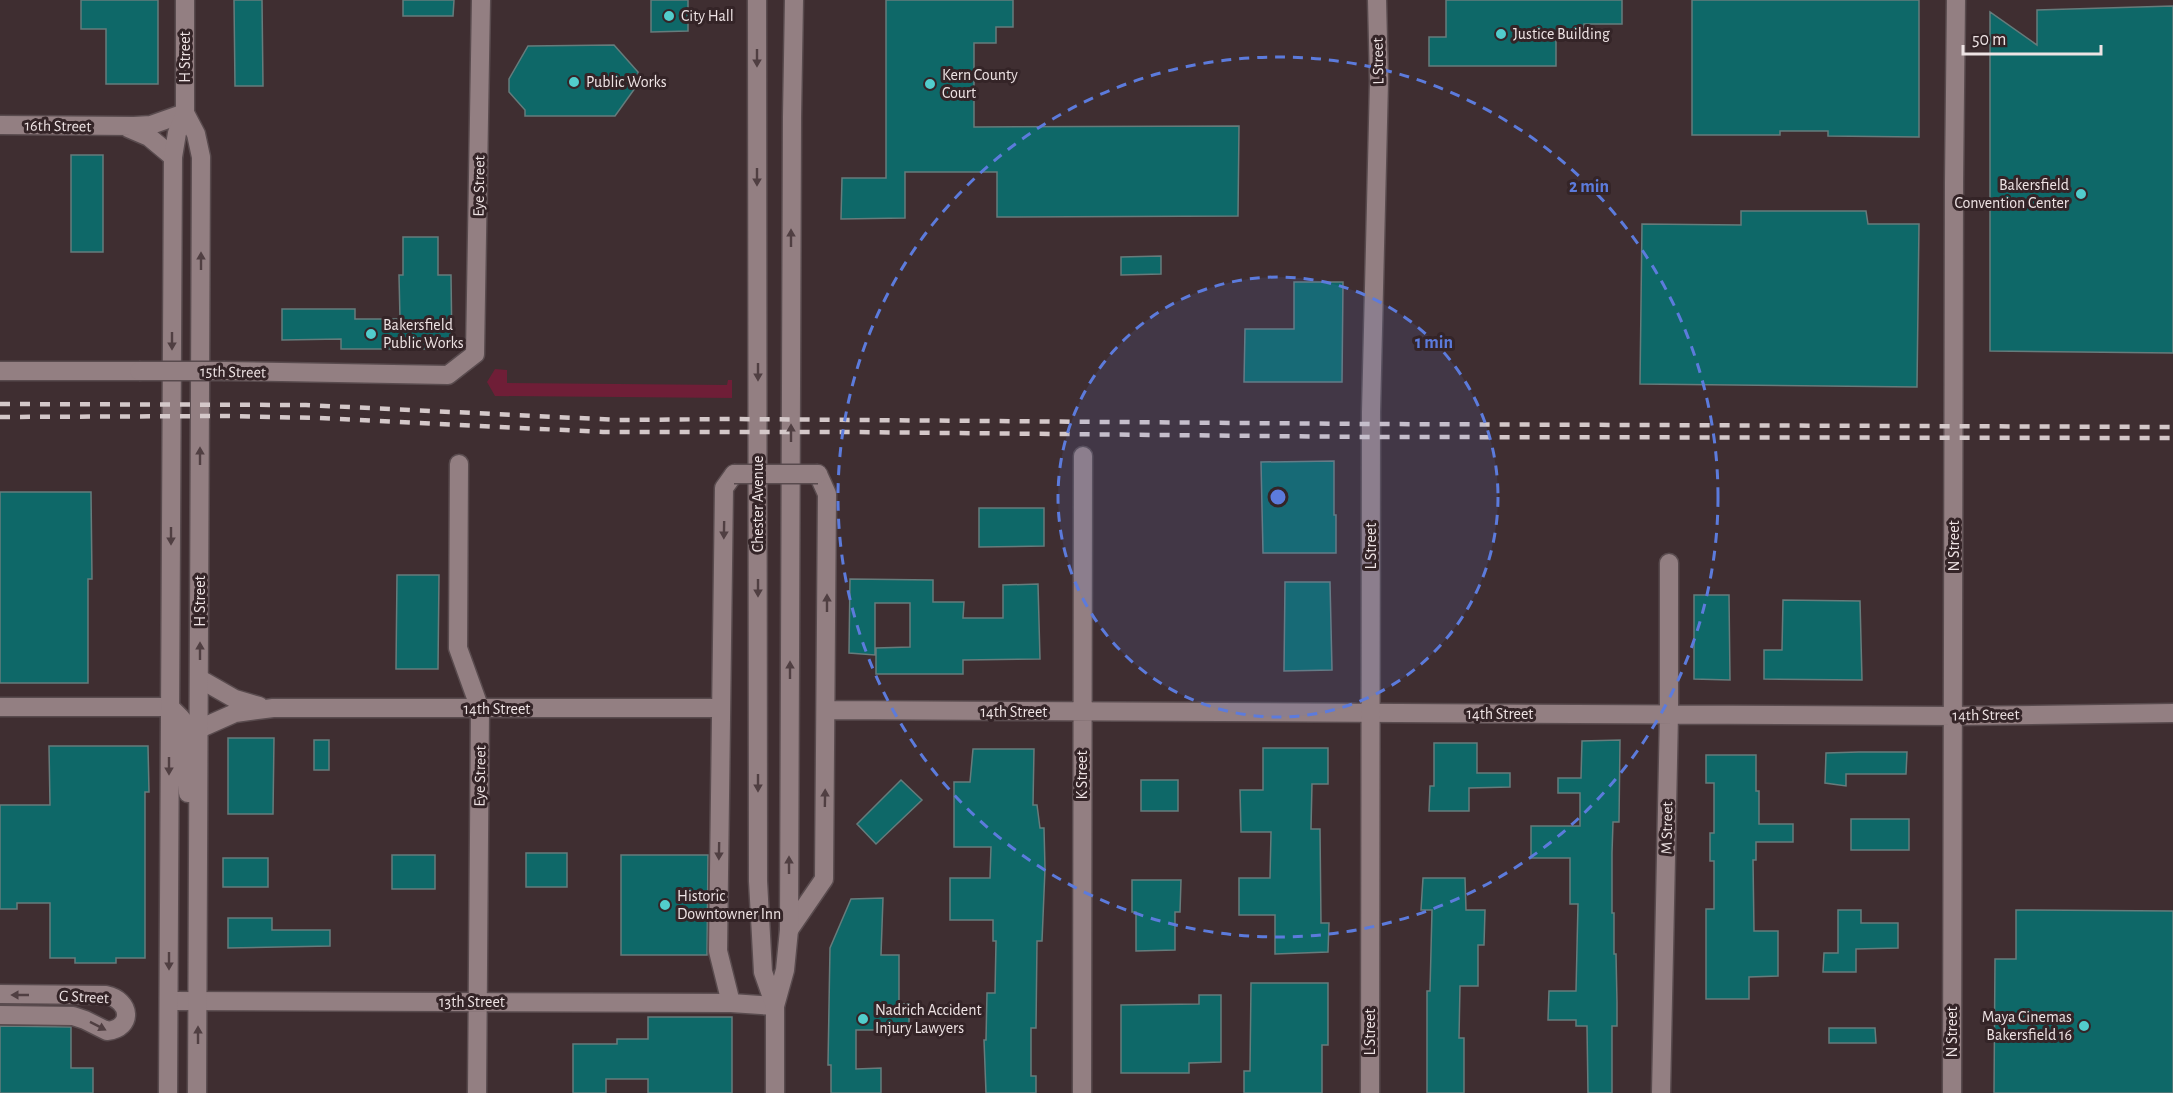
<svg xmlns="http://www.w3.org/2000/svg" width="2173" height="1093" viewBox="0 0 2173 1093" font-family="'Alegreya Sans',sans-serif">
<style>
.green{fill:#6f1e37}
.building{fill:#0e6868;stroke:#667c7c;stroke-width:1.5}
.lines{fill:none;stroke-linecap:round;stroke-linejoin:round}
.street-casing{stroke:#594b4e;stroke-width:21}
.secondary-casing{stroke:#594b4e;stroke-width:21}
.street{stroke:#937f82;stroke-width:18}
.secondary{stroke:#937f82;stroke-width:18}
.rail{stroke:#d4c8c9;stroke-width:4.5;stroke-dasharray:10 10;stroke-linecap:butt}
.street-bridge-casing{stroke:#594b4e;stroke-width:21;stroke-linecap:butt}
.street-bridge{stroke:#937f82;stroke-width:18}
.oneway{fill:#503f42}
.ring{fill:none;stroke:#5c7bdc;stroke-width:3;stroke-dasharray:10 8}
.poi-dot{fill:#52cdcc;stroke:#342427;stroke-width:2}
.labels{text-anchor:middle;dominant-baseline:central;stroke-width:6;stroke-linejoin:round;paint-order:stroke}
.poi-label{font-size:16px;fill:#eee3e4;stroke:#342427;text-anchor:start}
.street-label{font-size:16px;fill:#eee3e4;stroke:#342427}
.centre{fill:#5c7bdc;stroke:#342427;stroke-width:3}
.ring-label{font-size:18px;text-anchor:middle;font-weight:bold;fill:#5c7bdc;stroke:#342427;stroke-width:6;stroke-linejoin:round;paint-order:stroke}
</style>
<rect width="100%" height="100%" fill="#3f2e31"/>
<!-- green -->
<path class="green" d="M495,369L507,370V383L727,385L728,380H732V398L495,396L487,382Z"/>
<!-- building -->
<path class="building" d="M81,0H158V84H106V29H81Z
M234,0H262L263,86H235Z
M403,0H454L453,16H403Z
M651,0H688V31L651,32Z
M886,0H1013V27H996V43H974V127L1239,126L1238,216L997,217V172H905V218L841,219L842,178H886Z
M1446,0H1622V24H1584L1583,32H1556V66H1429V37H1446Z
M1692,0H1919V137L1828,136V131H1780V135H1692Z
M2173,6V353L1990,351V12L2037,45V10Z
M614,45L638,72V84L615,116H525V110L509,92V79L528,46Z
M71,155H103V252H71Z
M1741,211H1866L1868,224H1919L1917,387L1640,384L1642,224L1741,225Z
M403,237H438V275H451L452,349H341V339L282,340V309H355V319H400L399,275H403Z
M1161,256V274L1121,275V257Z
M1294,282H1343L1342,382H1244L1245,329H1294Z
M1334,461V515H1336V553H1263L1261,462Z
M0,492H91L92,579H88V683H0Z
M979,508H1044V546L979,547Z
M397,575H439L438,669H396Z
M850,579L933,580V602H964L963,618H1003V585L1038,584L1040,659L963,660V674H876V648L910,647V603H875V655L849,653Z
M1285,582H1330L1332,670L1284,671Z
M1694,595H1729L1730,680L1694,679Z
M1783,600L1860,601L1862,680L1764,679V650H1782Z
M228,738H274L273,814H228Z
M314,740H329V770H314Z
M1620,740L1619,822H1613L1612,853V913H1614V954H1616L1617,1002V1026H1612V1093H1588L1587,1026H1576V1020H1548L1549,991H1576L1578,904H1570V858H1531V826H1580V793H1558V778H1581L1582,741Z
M1434,743H1477V773H1510V787L1469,788V811H1429L1430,786H1434Z
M49,746H148L149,792H145V958H116V963H75V958H50V903H17V909H0V805H50Z
M1263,748H1328V784H1312L1311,829H1320L1321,923H1329L1328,952L1275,954V915H1239V878H1270L1271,832H1241L1240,790H1263Z
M973,749H1034L1033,805H1037L1040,828H1044L1045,869L1042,941H1037L1036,1028H1031V1076H1036V1093H986L984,1040H986L987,993H995L996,941H993V920H950V878H990L991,847H954V782H970Z
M1859,752H1907L1906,774H1846V786L1825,783L1826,753Z
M1706,755H1756V791H1759V824H1793V842H1756V860H1753L1754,931H1778V976L1749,977V999H1706V909H1714V861H1710V833H1714V783H1706Z
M901,780L922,800L876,844L857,824Z
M1141,780H1178V811H1141Z
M1851,819H1909V850H1851Z
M526,853H567V887H526Z
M392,855H435V889H392Z
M621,855H708L707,955H621Z
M223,858H268V887H223Z
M1423,878H1465L1466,910H1485L1484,945H1478V986H1460L1459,1038H1464V1093H1427V991H1430L1432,910H1421Z
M1132,880H1181L1180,912H1175V950L1136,951V912H1132Z
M883,898L881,955H899V1004H909V1030H856V1069L881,1068V1093H831V1065H828L830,948L851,899Z
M1838,910H1861V923H1898V948L1856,949V972H1823L1824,953H1838Z
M2016,910L2173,911V1093H1994L1995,959H2016Z
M228,918H272V930H330V946L228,948Z
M1251,983H1328V1045H1322V1093H1244V1071H1250Z
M1199,995H1221V1062L1189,1063V1073H1121V1005L1199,1004Z
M648,1017H732V1093H648V1079H606V1093H573V1044H617V1039H648Z
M0,1026L71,1027V1068H93V1093H0Z
M1829,1028H1875L1876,1043H1829Z"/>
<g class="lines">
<!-- street casing -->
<g class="street-casing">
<path id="street" d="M0,125L134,126L151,125L185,113
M128,128L149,137L173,157
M0,371H139
M225,371L448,375L475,354L481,0
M459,464L458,648L480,709L477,1093
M200,679L235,699L259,706
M0,707H170
M826,710L1954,716L2173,713
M199,729L235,713L273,708H721
M789,930L824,879L827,494L818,474
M0,994L106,995C131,1000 134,1028 107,1031L85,1020L73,1016L0,1015
M169,1001L731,1003L775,1006
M731,1003L718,951L724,488L734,474
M1082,1093L1083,456
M1661,1093L1669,714V563
M1952,1093L1954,183L1956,0"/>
</g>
<!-- secondary casing -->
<g class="secondary-casing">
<path id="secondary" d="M757,0L758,881L763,972L775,1006
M185,113L196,134L201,157L197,1093
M170,707L181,718L185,725L188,793
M168,1093L173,157L177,133L185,113V0
M775,1093V1006L785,970L789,930L792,117L794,0
M1370,1093L1371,412L1379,81L1377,0"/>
</g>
<!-- street -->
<use href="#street" class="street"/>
<!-- secondary -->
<use href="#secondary" class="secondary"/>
<!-- rail -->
<path class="rail" d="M0,404L306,405L619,420L732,419L1371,424L2173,427
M0,417L225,416L319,418L603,432H847L1371,437L2173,438"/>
<!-- street-bridge casing -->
<g class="street-bridge-casing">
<path id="street-bridge" d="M139,371H225
M734,474H818"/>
</g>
<!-- street-bridge -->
<use href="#street-bridge" class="street-bridge"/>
</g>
<!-- one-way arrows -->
<defs><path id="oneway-solid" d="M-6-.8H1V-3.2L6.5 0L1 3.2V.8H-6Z" transform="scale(1.5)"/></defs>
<g class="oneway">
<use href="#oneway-solid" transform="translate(757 58) rotate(90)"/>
<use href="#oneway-solid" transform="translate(757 177) rotate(90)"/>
<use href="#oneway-solid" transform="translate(791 238) rotate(-90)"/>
<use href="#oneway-solid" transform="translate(201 261) rotate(-90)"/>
<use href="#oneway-solid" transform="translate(172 341) rotate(90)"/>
<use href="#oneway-solid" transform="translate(758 372) rotate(90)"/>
<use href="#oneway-solid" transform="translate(791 433) rotate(-90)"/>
<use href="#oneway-solid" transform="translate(200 456) rotate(-90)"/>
<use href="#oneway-solid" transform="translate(724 530) rotate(91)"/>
<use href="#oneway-solid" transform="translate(171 536) rotate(90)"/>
<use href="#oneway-solid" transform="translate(758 588) rotate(90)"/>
<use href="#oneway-solid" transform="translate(827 603) rotate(-90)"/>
<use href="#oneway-solid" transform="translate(200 651) rotate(-90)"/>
<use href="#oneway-solid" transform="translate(790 670) rotate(-90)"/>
<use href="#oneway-solid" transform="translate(169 766) rotate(90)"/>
<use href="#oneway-solid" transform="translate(758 783) rotate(90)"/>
<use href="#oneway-solid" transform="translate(825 798) rotate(-89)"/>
<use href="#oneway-solid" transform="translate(719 851) rotate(91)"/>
<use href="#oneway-solid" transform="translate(789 865) rotate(-90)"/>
<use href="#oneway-solid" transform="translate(169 961) rotate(90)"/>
<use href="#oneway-solid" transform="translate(20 995) rotate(180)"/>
<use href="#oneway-solid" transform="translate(98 1026) rotate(27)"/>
<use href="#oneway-solid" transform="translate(198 1035) rotate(-90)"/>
</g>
<!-- distance rings -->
<circle cx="1278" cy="497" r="220" fill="#5c7bdc" fill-opacity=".12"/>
<g class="ring">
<circle cx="1278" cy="497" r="220"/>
<circle cx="1278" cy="497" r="440"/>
</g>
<!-- markers -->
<g class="poi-dot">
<circle cx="669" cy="16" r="6"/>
<circle cx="1501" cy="34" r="6"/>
<circle cx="574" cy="82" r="6"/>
<circle cx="930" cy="84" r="6"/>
<circle cx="2081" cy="194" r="6"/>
<circle cx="371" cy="334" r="6"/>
<circle cx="665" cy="905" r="6"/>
<circle cx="863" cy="1019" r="6"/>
<circle cx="2084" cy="1026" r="6"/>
</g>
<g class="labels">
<!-- poi labels -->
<g class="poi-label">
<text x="681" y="16">City Hall</text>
<text x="1513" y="34">Justice Building</text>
<text x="942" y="75">Kern County<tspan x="942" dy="18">Court</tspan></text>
<text x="586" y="82">Public Works</text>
<text x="2069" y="185" text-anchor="end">Bakersfield<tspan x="2069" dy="18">Convention Center</tspan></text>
<text x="383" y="325">Bakersfield<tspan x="383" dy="18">Public Works</tspan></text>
<text x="677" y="896">Historic<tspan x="677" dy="18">Downtowner Inn</tspan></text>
<text x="875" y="1010">Nadrich Accident<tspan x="875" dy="18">Injury Lawyers</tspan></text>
<text x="2072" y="1017" text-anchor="end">Maya Cinemas<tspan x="2072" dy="18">Bakersfield 16</tspan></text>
</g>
<!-- street labels -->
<g class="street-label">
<text transform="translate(185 57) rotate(-90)">H Street</text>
<text transform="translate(1378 61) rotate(-91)">L Street</text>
<text transform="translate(58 126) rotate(1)">16th Street</text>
<text transform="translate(479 186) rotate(-89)">Eye Street</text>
<text transform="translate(233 372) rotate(1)">15th Street</text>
<text transform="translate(758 504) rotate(-90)">Chester Avenue</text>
<text transform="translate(1371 546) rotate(-90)">L Street</text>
<text transform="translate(1954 546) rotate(-90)">N Street</text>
<text transform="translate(200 601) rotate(-90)">H Street</text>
<text x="497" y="709">14th Street</text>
<text x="1014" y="712">14th Street</text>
<text x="1500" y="714">14th Street</text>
<text transform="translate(1986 715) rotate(-1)">14th Street</text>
<text transform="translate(1082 775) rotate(-90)">K Street</text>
<text transform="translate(480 776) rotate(-89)">Eye Street</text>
<text transform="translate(1667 828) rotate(-89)">M Street</text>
<text transform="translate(84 997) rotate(3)">G Street</text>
<text x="472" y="1002">13th Street</text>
<text transform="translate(1370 1032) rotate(-90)">L Street</text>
<text transform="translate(1952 1032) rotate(-90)">N Street</text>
</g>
</g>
<circle cx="1278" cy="497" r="9" class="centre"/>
<g class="ring-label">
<text x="1589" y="192">2 min</text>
<text x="1434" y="348">1 min</text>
</g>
<!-- scale -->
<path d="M1963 45v9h138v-9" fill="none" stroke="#eee3e4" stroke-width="3"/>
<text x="1972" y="45" font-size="18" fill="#eee3e4" stroke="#342427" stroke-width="4.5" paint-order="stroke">50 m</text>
</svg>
